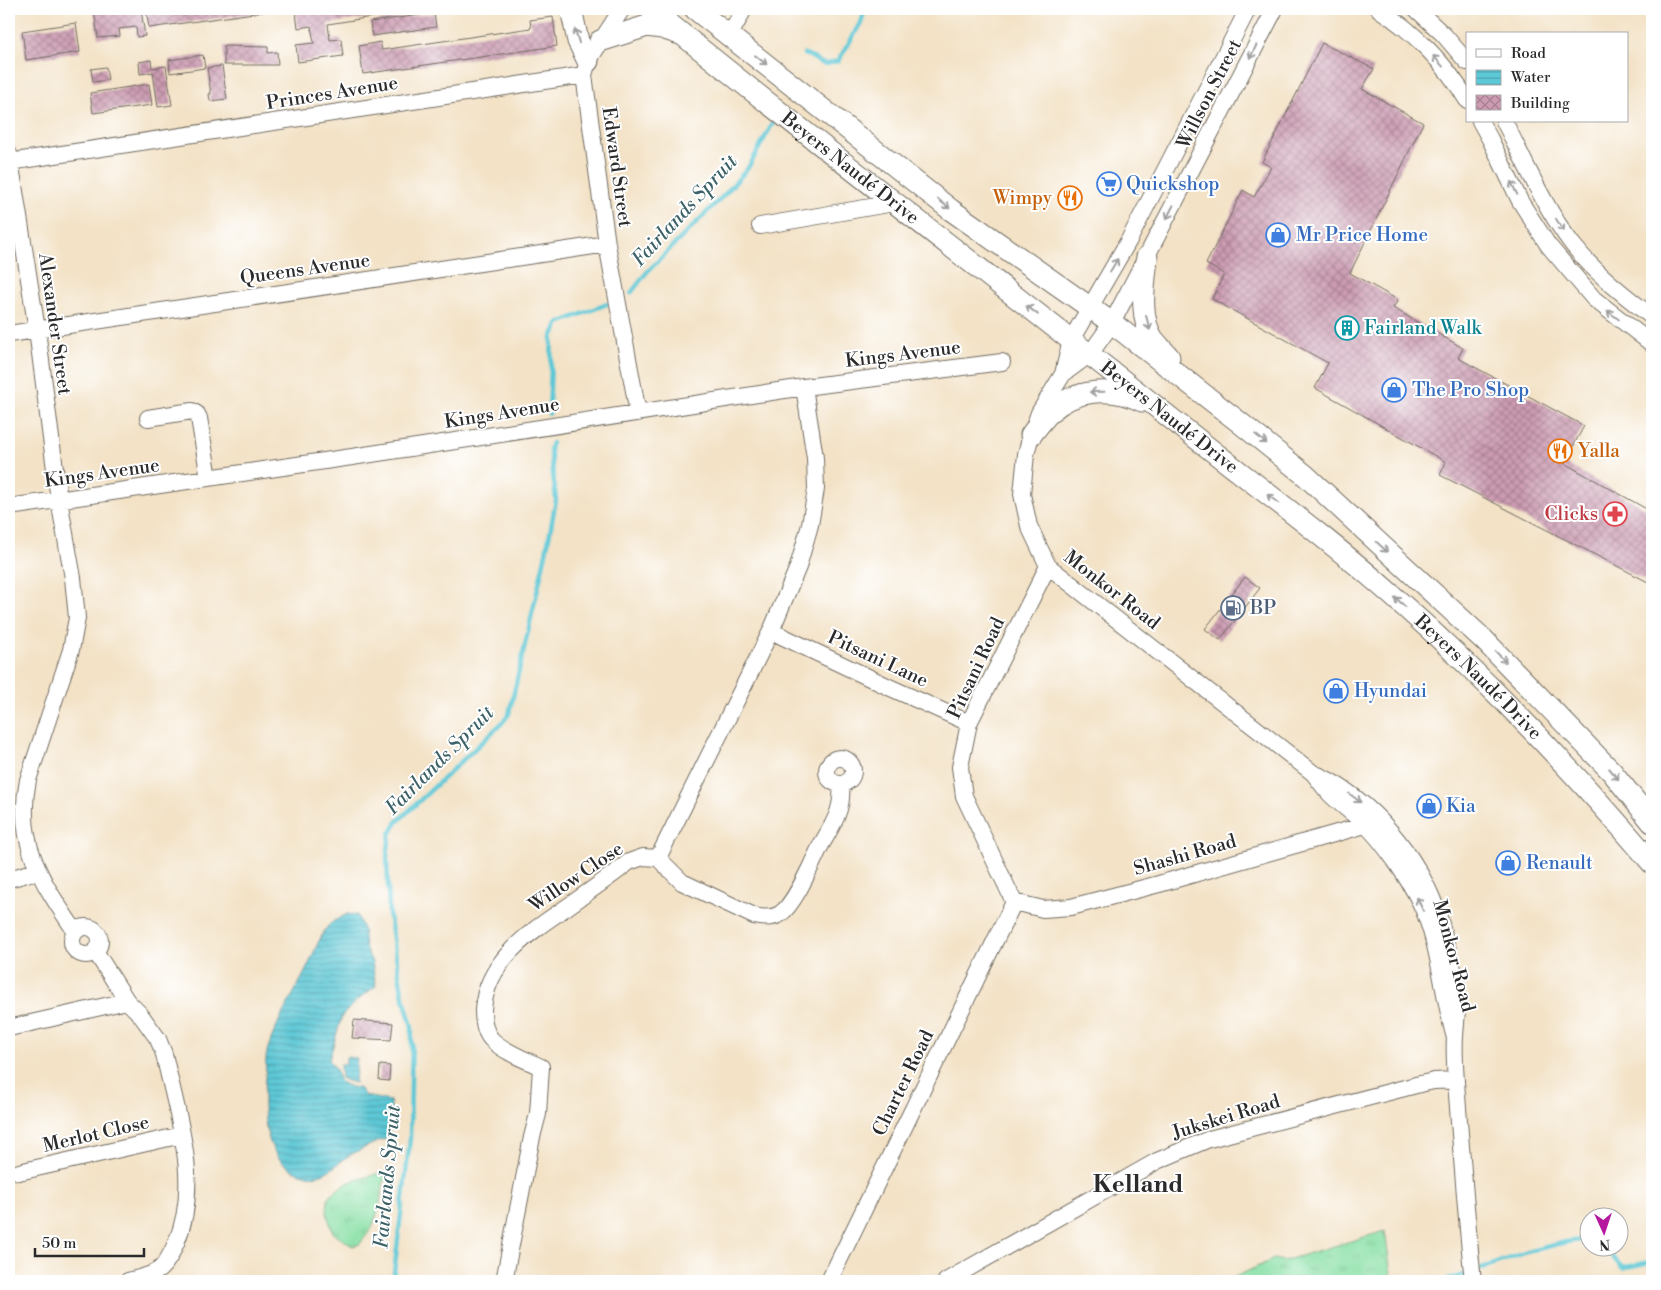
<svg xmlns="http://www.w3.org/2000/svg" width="1661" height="1290" viewBox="0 0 1661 1290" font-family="'Libre Bodoni',serif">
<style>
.grass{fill:url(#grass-tufts);stroke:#598568}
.water{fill:url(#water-rules);stroke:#447a80}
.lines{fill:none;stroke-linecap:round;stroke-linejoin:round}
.stream{stroke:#5dc8d6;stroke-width:4.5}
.building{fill:url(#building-cross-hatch)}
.minor-casing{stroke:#716b61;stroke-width:18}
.major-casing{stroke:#716b61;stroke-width:23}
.minor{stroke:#fff;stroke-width:16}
.major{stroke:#fff;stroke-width:21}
.oneway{stroke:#a0a0a0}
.labels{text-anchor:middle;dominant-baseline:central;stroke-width:4;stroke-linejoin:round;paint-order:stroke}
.street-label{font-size:19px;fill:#2b2b2b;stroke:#fff}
.shop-label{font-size:19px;fill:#366cbe;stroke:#fff;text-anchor:start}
.food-label{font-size:19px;fill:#c56008;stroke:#fff;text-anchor:end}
.culture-label{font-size:19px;fill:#0d838f;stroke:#fff;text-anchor:start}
.health-label{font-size:19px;fill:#be3a42;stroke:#fff;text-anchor:end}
.service-label{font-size:19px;fill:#4e5e75;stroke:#fff;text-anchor:start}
.water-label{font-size:20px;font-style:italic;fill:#3c6267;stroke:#fff}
.district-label{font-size:24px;font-weight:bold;fill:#2b2b2b;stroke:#fff}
</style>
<defs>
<pattern id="grass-tufts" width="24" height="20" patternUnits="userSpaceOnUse" patternTransform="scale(1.25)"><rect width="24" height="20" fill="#87dfa4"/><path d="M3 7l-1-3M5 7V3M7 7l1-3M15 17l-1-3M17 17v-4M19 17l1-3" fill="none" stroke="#75c08d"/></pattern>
<pattern id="water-rules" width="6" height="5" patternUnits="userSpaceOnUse" patternTransform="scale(1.25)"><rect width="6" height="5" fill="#5dc8d6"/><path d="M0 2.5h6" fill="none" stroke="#4da3ae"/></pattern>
<pattern id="building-cross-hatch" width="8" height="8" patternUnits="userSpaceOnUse" patternTransform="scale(1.25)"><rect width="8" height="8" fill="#cc9bb2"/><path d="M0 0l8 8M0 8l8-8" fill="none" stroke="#a67f91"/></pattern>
</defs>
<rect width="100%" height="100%" fill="#fff"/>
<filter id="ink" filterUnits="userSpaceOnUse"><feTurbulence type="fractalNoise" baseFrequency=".02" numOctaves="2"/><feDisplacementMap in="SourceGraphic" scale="10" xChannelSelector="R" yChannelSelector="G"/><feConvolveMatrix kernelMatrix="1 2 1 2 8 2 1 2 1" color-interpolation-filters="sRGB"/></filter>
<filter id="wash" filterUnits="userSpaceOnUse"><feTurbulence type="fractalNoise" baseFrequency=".0096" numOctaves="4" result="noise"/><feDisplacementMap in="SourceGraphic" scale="20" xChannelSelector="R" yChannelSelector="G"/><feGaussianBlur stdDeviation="1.12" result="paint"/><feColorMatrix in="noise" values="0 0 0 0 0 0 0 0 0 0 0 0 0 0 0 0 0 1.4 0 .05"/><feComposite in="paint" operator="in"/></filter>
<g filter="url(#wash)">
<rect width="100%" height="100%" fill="#f3e2c6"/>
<!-- grass -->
<path class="grass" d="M386,1171L379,1208L372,1228L360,1244L352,1246L333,1233L327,1214L328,1197L346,1183Z
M1385,1231L1392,1281H1226L1274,1259L1283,1261Z"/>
<!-- water -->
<path class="water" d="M347,914L357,915L363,929L365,947L372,962L376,986L357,1000L342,1016L329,1060L336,1070L340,1082L351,1087L359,1088L365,1096L390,1101C393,1114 391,1125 388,1138C375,1142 362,1149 350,1155C337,1163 325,1179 307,1175C262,1165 262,1114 265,1078C266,1068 265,1057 268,1048C277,1020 293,996 306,970C312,958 320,935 328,926C332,921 342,917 347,914Z
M346,1057L357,1058L355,1083L347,1081L341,1078L340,1064H346Z"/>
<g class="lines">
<!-- stream -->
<path class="stream" d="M804,54C812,55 818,64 826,64C830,64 835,61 838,61L861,23L865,9
M631,293L647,272L725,194L748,168L774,121
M549,414L552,337L559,323L607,304
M1606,1248L1613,1258L1623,1268L1649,1262L1652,1258
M393,1281L410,1139L412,1027L402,992L389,914L387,857L390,834L397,822L501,724L509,714L546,553L556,500L550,448L552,443
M1446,1281L1530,1251L1566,1242L1588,1239"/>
</g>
<g id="blocks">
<!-- building -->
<path class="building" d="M110,9H141L145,36L137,37L136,27L119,29L120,36L98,38L94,11Z
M146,9H275V10L149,28Z
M311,9H397L398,13L328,24L330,40L341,39L343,56L298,62L296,45L314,43L311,26L298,28L296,13L311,11Z
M434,13L436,27L372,36L370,22Z
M553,17L557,46L363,74L359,46L380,42L382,50L531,28L530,20Z
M76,23L80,52L26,60L22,31Z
M1322,43L1374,69L1362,89L1423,123L1350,273L1398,300L1393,308L1463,348L1458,358L1584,426L1564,463L1652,512V584L1440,475L1446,462L1315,388L1328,363L1212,299L1224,274L1206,264L1243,190L1254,197L1271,167L1262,162Z
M224,46L268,47V53L277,52L278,65H224Z
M203,55L205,68L170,73L169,60Z
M151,60L152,68L166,66L172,105L158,107L153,72L140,74L139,62Z
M222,66L227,99L210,101L209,94H211L207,68Z
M106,67L108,80L93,82L91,69Z
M149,84L152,105L93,113L90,93Z
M1245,577L1260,588L1220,640L1205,629Z
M354,1020L393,1023L391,1040L352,1038Z
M380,1065L390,1066L389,1081L379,1080Z"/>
</g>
</g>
<g filter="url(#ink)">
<use href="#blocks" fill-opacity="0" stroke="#716b61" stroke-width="1"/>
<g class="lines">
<!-- minor casing -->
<g class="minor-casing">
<path id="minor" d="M622,9L588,61L584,75L607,244L638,413
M1248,9L1129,240L1071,340L1063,374L1039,413L1031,435L1026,454L1022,494L1029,526L1048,566L1313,773C1319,780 1324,788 1330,794C1341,805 1354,814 1365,824C1385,844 1407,876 1420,902C1440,944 1442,993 1455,1038
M1379,9C1414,32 1446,64 1467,100
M1416,9L1444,35L1467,62
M730,35L744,9
M1480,121L1490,139L1520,201L1548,245L1594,299L1652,344
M1504,121C1525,162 1545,209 1573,245C1595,273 1624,295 1652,317
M9,154L37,330L59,500L73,578L77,618L71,650L28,780C15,843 42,882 75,931
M9,162L584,75
M760,226L894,203
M9,334L607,244
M1063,374L1090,354L1112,323L1275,9
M148,418L192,411L197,414L199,418L209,478
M9,507L352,457L804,387L1002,362
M771,631L891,688L969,723
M827 771a13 13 0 1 1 26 0a13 13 0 1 1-26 0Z
M1318,775C1372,800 1417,855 1437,911C1441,923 1444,935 1447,947C1451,962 1456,976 1457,991C1458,1007 1456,1021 1455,1036C1454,1051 1455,1067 1456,1082C1461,1148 1466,1215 1473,1281
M658,858L771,631L798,567L810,525L816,489L815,458L804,387
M658,858L682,882L754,916C763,918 772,919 780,914C795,904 812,863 821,845C827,835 833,825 837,815C841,805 842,795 841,785
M9,879L37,871
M1014,902L964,796L960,767L969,723L1048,566
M1014,902L1043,909L1071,907L1159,884L1365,825
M72 941a14 14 0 1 1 28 0a14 14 0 1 1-28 0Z
M95,951L127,1001L140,1014L158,1039L164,1054C177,1114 202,1183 176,1243C172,1252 168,1262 160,1269C152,1276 139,1278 128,1281
M9,1028L127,1001
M19,1172L182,1135
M504,1281L532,1137L538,1114L541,1067C526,1060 502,1051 491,1039C484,1031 483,1020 483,1010C486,961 530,932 567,907C588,892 609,878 629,862L643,857L658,858
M829,1281L1014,902
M946,1281L1157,1161L1209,1139L1420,1084L1434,1081L1456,1080"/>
</g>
<!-- major casing -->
<g class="major-casing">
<g id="major">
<path d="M571,9L578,41L588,61"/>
<path id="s1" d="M651,9C827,153 1009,290 1187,431C1256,486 1328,538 1394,597C1487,679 1572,769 1652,863"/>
<path d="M695,9L951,210L1112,323L1239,422L1305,475L1484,640L1612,772L1652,822"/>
<path d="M600,41L647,26L662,28L677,33"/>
<path d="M1147,257C1145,282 1138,316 1153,339C1158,345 1164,351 1169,357"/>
<path d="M1031,435C1037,427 1044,418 1051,411C1076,389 1112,386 1142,401"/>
</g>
</g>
<!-- minor -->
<use href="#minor" class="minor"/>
<!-- major -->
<use href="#major" class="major"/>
</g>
<!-- one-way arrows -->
<defs><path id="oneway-shaft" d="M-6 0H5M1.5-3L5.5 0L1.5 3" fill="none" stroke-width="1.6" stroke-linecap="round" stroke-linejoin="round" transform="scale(1.25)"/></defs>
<g class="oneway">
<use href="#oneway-shaft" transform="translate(577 36) rotate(-106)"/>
<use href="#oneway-shaft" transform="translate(1253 52) rotate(117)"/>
<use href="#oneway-shaft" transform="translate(761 60) rotate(38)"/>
<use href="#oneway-shaft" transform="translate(1438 61) rotate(-132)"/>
<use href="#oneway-shaft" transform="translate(1514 188) rotate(-116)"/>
<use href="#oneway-shaft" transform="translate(944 204) rotate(38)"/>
<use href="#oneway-shaft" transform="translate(1170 212) rotate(117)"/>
<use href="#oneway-shaft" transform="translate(1560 225) rotate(57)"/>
<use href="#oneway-shaft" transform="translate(1114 265) rotate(-59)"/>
<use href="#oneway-shaft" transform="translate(1032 310) rotate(-142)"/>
<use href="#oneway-shaft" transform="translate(1613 315) rotate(-143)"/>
<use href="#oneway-shaft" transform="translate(1148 323) rotate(75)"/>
<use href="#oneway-shaft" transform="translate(1097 392) rotate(179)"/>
<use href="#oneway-shaft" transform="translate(1261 439) rotate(39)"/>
<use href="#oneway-shaft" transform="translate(1273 499) rotate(-143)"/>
<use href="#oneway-shaft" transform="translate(1382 547) rotate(43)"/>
<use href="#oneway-shaft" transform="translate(1400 602) rotate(-138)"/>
<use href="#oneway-shaft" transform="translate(1501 657) rotate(46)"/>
<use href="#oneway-shaft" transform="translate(1614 774) rotate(50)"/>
<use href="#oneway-shaft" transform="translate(1355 798) rotate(37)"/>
<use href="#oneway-shaft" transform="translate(1420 904) rotate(-114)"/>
</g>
</g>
<!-- icons -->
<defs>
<g id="supermarket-ring" transform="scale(1.25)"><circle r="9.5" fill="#fff" stroke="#3f7fe0" stroke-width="1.5"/><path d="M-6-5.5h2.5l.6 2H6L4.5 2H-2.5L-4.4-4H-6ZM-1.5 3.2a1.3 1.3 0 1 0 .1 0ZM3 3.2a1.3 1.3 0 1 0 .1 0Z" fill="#3f7fe0"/></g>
<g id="restaurant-ring" transform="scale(1.25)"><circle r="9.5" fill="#fff" stroke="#e8710a" stroke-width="1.5"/><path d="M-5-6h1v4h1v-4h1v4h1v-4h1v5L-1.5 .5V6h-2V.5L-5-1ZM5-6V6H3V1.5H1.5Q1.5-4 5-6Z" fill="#e8710a"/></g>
<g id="shop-ring" transform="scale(1.25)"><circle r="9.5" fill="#fff" stroke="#3f7fe0" stroke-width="1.5"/><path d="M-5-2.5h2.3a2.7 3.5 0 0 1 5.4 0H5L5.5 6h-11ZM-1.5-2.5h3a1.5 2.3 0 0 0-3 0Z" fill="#3f7fe0"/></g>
<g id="building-ring" transform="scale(1.25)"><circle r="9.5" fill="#fff" stroke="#0f9aa8" stroke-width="1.5"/><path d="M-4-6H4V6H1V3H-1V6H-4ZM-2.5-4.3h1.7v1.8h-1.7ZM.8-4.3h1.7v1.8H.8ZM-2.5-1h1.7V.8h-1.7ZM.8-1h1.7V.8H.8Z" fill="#0f9aa8"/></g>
<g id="pharmacy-ring" transform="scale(1.25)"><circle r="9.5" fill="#fff" stroke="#e0444e" stroke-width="1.5"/><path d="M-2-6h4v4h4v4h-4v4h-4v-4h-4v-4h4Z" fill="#e0444e"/></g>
<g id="fuel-ring" transform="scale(1.25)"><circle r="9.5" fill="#fff" stroke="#5c6f8a" stroke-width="1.5"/><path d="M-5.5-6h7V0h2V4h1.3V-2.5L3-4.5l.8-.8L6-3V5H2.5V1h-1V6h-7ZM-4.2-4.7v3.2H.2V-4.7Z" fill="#5c6f8a"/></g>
</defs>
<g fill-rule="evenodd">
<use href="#supermarket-ring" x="1109" y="184"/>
<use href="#restaurant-ring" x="1070" y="198"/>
<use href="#shop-ring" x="1278" y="235"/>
<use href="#building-ring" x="1347" y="328"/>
<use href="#shop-ring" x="1394" y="390"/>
<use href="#restaurant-ring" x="1560" y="451"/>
<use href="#pharmacy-ring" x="1615" y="514"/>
<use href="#fuel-ring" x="1233" y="608"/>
<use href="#shop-ring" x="1336" y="691"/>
<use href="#shop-ring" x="1429" y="806"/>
<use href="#shop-ring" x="1508" y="863"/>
</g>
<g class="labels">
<!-- street labels -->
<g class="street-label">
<text transform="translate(332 93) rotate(-9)">Princes Avenue</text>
<text transform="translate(1209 94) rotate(-63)">Willson Street</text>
<text transform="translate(617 167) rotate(82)">Edward Street</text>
<text stroke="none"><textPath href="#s1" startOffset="255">Beyers Naudé Drive</textPath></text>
<text transform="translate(305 269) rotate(-8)">Queens Avenue</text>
<text transform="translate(55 324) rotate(82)">Alexander Street</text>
<text transform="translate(903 354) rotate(-7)">Kings Avenue</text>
<text transform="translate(502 413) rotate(-9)">Kings Avenue</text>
<text stroke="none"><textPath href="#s1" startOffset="660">Beyers Naudé Drive</textPath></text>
<text transform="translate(102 473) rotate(-8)">Kings Avenue</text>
<text transform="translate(1112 590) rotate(38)">Monkor Road</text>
<text transform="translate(878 659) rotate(25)">Pitsani Lane</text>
<text transform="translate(976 668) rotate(-65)">Pitsani Road</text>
<text stroke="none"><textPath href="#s1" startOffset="1064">Beyers Naudé Drive</textPath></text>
<text transform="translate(1185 855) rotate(-16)">Shashi Road</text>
<text transform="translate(576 877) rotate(-34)">Willow Close</text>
<text transform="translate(1454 956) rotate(75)">Monkor Road</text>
<text transform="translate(903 1083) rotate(-64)">Charter Road</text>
<text transform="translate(1226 1117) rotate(-17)">Jukskei Road</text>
<text transform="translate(96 1134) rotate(-13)">Merlot Close</text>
</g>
<!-- shop labels -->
<g class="shop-label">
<text x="1126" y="184">Quickshop</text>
<text x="1296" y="235">Mr Price Home</text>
<text x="1412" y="390">The Pro Shop</text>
<text x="1354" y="691">Hyundai</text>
<text x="1446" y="806">Kia</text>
<text x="1526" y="863">Renault</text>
</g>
<!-- food labels -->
<g class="food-label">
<text x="1052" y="198">Wimpy</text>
<text x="1578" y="451" text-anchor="start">Yalla</text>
</g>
<!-- culture labels -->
<g class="culture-label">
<text x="1364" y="328">Fairland Walk</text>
</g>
<!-- health labels -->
<g class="health-label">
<text x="1598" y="514">Clicks</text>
</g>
<!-- service labels -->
<g class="service-label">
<text x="1250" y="608">BP</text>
</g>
<!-- water labels -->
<g class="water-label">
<text transform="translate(685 211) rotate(-47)">Fairlands Spruit</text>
<text transform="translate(440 761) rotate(-45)">Fairlands Spruit</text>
<text transform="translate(388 1177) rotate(-85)">Fairlands Spruit</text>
</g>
<!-- district labels -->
<g class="district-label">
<text x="1138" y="1185">Kelland</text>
</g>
</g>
<!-- margin -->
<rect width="1661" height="1290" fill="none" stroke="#fff" stroke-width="30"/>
<!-- legend -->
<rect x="1466" y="32" width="162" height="90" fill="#ffffff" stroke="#aaaaaa"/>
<rect x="1476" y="49" width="25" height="8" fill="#ffffff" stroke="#aaaaaa"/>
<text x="1511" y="58" font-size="15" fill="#2b2b2b">Road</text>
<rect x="1476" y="70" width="25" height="15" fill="url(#water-rules)" stroke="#aaaaaa"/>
<text x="1511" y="82" font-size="15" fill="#2b2b2b">Water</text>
<rect x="1476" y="95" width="25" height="15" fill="url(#building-cross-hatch)" stroke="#aaaaaa"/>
<text x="1511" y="108" font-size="15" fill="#2b2b2b">Building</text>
<!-- north arrow -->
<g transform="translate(1604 1232) rotate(177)"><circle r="24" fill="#ffffff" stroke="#aaaaaa"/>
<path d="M0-4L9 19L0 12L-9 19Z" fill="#b5179e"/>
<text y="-8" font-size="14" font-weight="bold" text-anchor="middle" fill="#2b2b2b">N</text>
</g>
<!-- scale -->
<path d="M35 1248v8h109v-8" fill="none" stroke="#2b2b2b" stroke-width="2.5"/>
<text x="42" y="1248" font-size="15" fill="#2b2b2b" stroke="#ffffff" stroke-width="4" paint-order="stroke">50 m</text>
</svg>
